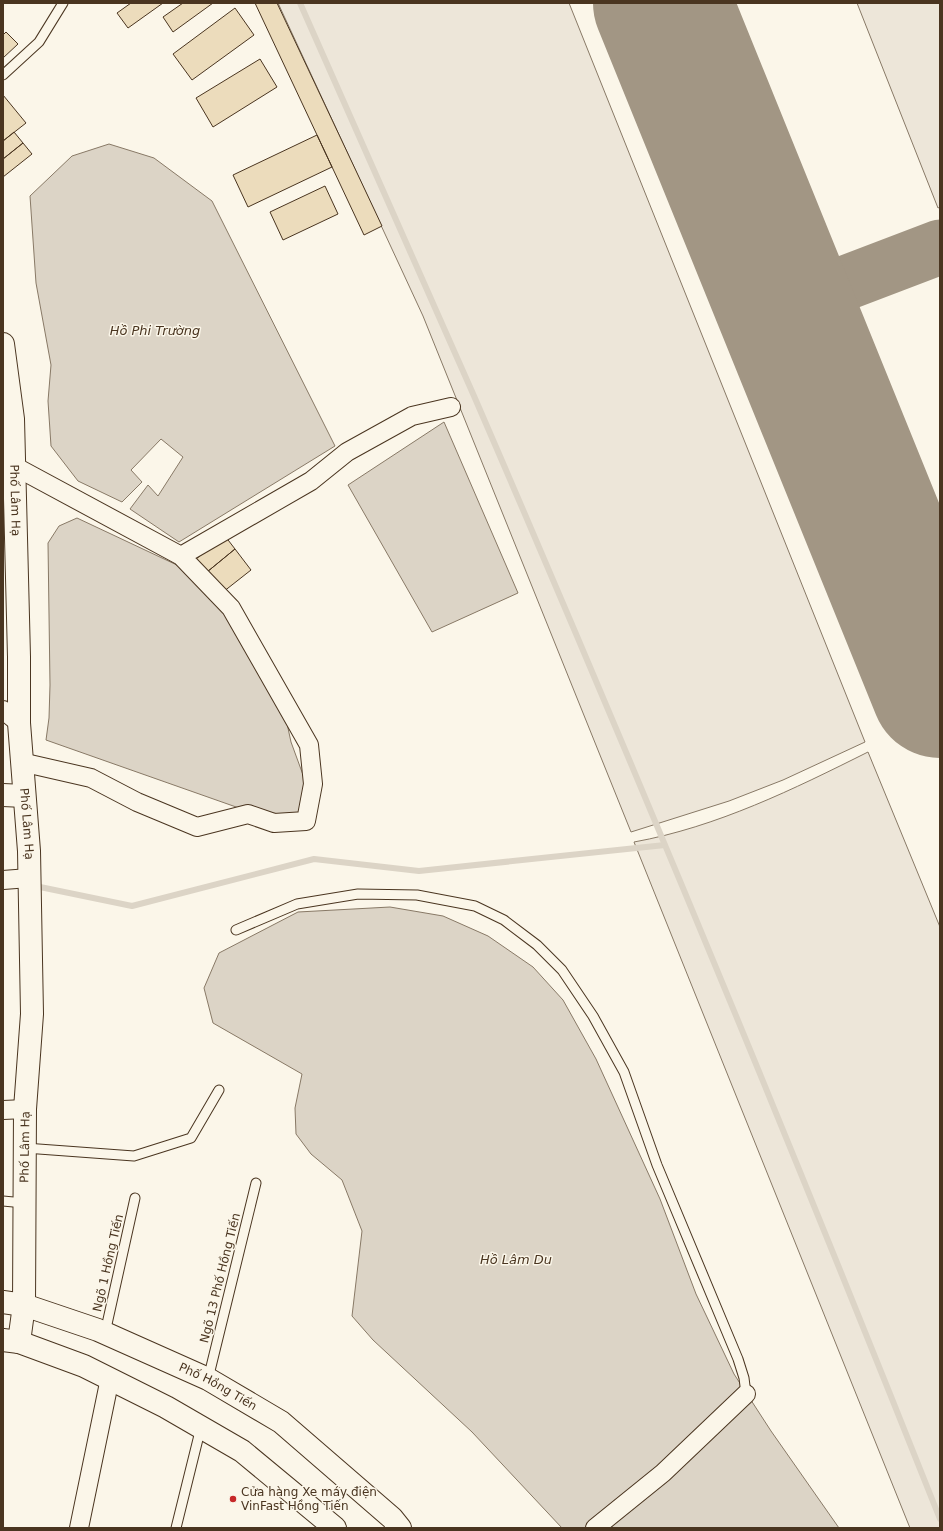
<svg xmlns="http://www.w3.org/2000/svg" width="943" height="1531" viewBox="0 0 943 1531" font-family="'DejaVu Sans',sans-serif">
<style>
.green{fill:#ede6d9;stroke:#887966}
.water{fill:#dcd4c6;stroke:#887966}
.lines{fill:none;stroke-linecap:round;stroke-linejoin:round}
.stream{stroke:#dcd4c6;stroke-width:6}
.taxiway{stroke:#a29684;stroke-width:55}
.runway{stroke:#a29684;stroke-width:138}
.building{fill:#ecdcbc;stroke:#4a3520}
.service-casing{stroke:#4a3520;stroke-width:11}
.minor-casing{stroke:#4a3520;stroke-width:20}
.tertiary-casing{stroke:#4a3520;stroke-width:24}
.primary-casing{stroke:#4a3520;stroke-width:24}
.service{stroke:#fbf6e9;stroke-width:9}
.minor{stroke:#fbf6e9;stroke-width:18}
.tertiary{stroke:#fbf6e9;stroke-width:22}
.primary{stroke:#fbf6e9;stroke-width:22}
.poi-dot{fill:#c62828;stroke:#fbf6e9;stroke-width:1.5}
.labels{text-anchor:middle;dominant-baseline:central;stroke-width:3;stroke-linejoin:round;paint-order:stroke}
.street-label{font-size:12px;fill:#4a3520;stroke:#fbf6e9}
.poi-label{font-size:12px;fill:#4a3520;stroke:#fbf6e9;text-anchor:start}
.water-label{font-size:13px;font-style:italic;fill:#4a3520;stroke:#fbf6e9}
</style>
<rect width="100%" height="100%" fill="#fbf6e9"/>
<!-- green -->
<path class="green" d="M278,3H569L865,742L783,780L729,801L631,832L423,316Z
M857,3H940V207L938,208Z
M868,752L940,927V1528H910L634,842C717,827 794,789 868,752Z"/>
<!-- water -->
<path class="water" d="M109,144L154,158L212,201L335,446L179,542L130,509L148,485L158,496L183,457L161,439L131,470L142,482L122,502L78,481L51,446L48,401L51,365L36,283L30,196L72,156Z
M444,422L518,593L432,632L348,485Z
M77,518L196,574L224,601L286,719L291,742L306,783L302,814L273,820L46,740L49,718L50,685L48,543L59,526Z
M390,907L443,916L488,936L533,967L563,1000L596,1059L660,1199L696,1294L734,1374L771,1431L839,1528H562L472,1432L373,1340L352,1316L362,1231L342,1180L311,1154L296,1134L295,1108L302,1074L213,1023L204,988L219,953L298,912Z"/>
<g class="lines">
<!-- stream -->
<path class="stream" d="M300,3C357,134 417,265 474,396C635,768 790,1142 940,1519
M40,887L132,906L314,859L419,871L665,845"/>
<!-- taxiway -->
<path class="taxiway" d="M785,306L940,247"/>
<!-- runway -->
<path class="runway" d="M662,3L940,689"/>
</g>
<!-- building -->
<path class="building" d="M131,3H163L128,28L117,13Z
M183,3H213L173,32L163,17Z
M255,3H277L382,226L364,235Z
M235,8L254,35L192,80L173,54Z
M6,32L18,44L3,58V35Z
M260,59L277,87L213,127L196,98Z
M3,95L26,123L3,141Z
M14,132L23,143L3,159V141Z
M317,135L332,167L248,207L233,175Z
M23,143L32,154L3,177V159Z
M325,186L338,214L283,240L270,212Z
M225,536L235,549L207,572L196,559Z
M235,549L251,570L223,592L207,572Z"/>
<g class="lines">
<!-- service casing -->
<g class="service-casing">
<path id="service" d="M3,75L39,42L63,3
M236,930L297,904L358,894L417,895L475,906L504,920L537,945L562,970L593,1016L624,1072L657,1165L738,1359L744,1378L746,1394
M25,1148L134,1156L191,1138L219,1090
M3,1201L24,1203
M105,1333L135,1198
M208,1379L256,1183
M176,1528L201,1427"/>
</g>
<!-- minor casing -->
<g class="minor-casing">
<path id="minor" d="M14,466L181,556L231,608L309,745L313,784L306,821L274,823L248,814L197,827L137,802L91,778L21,762
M181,556L311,481L347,452L412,416L451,407
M3,710L19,723
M3,880L29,878
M3,1110L25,1109
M79,1528L110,1378
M595,1528L663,1473L746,1394"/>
</g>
<!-- tertiary casing -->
<g class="tertiary-casing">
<g id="tertiary">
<path id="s1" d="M3,344L13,419L19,657V723L29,851L32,1014L25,1109L24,1305L19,1342"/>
<path d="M3,795L24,796"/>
</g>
</g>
<!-- primary casing -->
<g class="primary-casing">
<g id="primary">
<path id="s2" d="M3,1302L24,1305L98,1330L208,1379L281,1422L392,1518L400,1528"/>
<path d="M3,1340L19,1342L84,1366L166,1407L242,1451L335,1528"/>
</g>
</g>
<!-- service -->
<use href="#service" class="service"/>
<!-- minor -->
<use href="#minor" class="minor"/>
<!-- tertiary -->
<use href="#tertiary" class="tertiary"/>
<!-- primary -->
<use href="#primary" class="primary"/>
</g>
<!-- markers -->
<circle class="poi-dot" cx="233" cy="1499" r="4"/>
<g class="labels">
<!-- street labels -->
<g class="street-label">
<text stroke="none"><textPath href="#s1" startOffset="157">Phố Lâm Hạ</textPath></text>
<text stroke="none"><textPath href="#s1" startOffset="481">Phố Lâm Hạ</textPath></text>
<text transform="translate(25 1147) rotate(-89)">Phố Lâm Hạ</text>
<text transform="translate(108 1263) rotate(-77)">Ngõ 1 Hồng Tiến</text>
<text transform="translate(220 1278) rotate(-76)">Ngõ 13 Phố Hồng Tiến</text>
<text stroke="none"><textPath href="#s2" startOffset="232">Phố Hồng Tiến</textPath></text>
</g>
<!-- poi labels -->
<g class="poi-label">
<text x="241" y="1492">Cửa hàng Xe máy điện<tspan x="241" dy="14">VinFast Hồng Tiến</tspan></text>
</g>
<!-- water labels -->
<g class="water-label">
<text x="155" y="330">Hồ Phi Trường</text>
<text x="516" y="1259">Hồ Lâm Du</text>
</g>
</g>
<!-- border -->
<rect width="943" height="1531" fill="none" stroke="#4a3520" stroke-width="8"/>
</svg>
